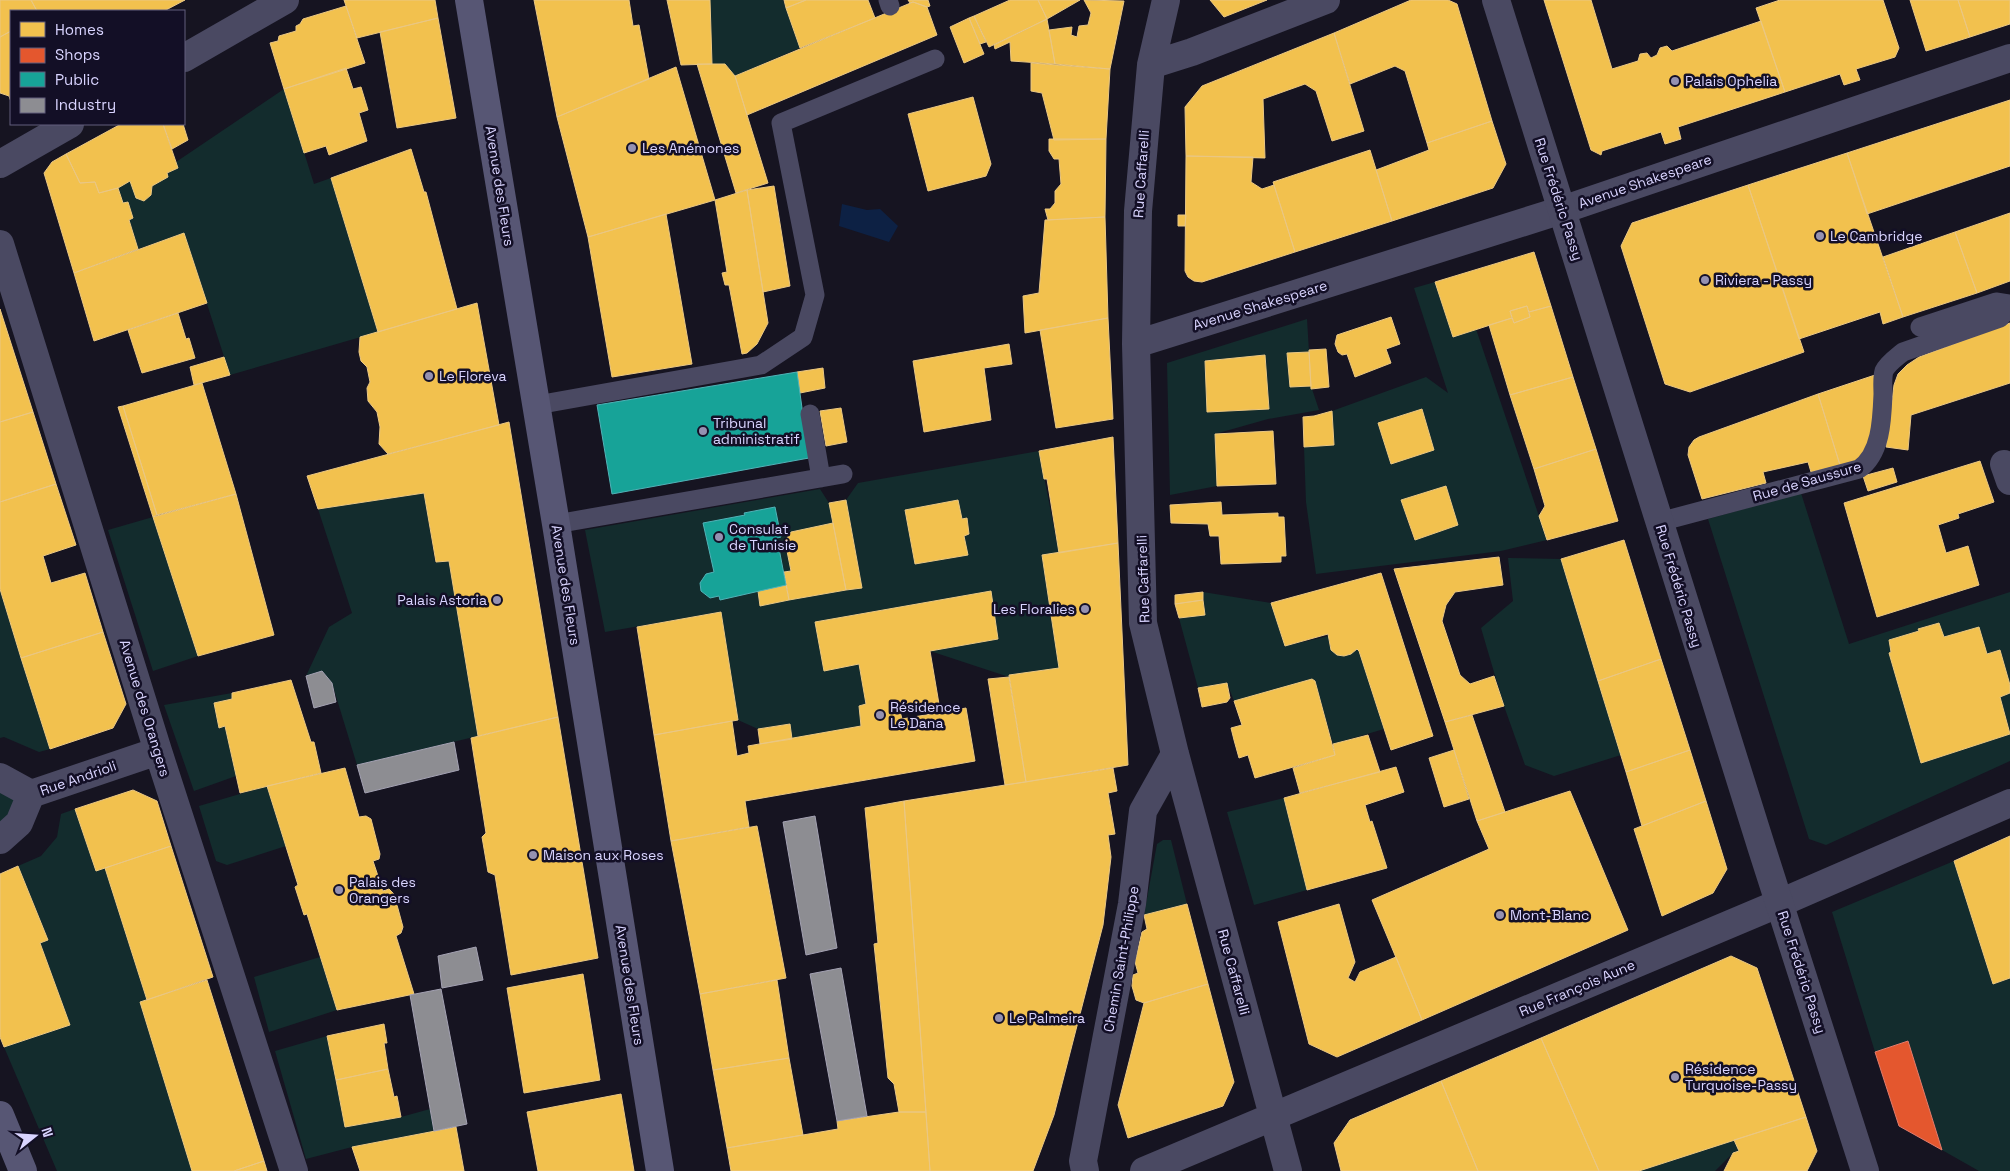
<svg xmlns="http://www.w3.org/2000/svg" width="2010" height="1171" viewBox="0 0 2010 1171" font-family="'Space Grotesk',sans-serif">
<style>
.green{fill:#132c2d;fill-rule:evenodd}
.water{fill:#0d2144}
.homes{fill:#f2c14e;stroke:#eac783}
.shops{fill:#e4572e;stroke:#e17c6d}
.public{fill:#17a398;stroke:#51b2b7}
.industry{fill:#8d8d92;stroke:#a4a2b3}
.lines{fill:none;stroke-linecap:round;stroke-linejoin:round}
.service{stroke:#4a4962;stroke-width:19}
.minor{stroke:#4a4962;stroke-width:28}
.tertiary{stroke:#4a4962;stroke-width:28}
.secondary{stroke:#575674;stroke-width:28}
.poi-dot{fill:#9591b1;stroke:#130f26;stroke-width:2}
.labels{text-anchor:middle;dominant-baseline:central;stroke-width:5;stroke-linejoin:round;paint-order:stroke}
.poi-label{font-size:14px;fill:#d9d4ff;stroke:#130f26;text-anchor:start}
.street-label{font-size:14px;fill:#d9d4ff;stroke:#130f26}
</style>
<rect width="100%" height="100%" fill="#161421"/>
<!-- green -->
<path class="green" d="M710,0H783L800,48L735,76L725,64H712Z
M284,89L314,184L331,178L378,332L230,375L184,233L138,249L129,220L133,218L128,202L123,203L118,188L130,181L152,186L167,173L178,168L176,162Z
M1435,282L1453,336L1476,329L1547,540L1501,551L1316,574L1306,502L1304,447L1334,445L1332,411L1426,377L1448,393L1414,288ZM1422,409L1434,449L1391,463L1378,423ZM1446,486L1457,525L1414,540L1401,500Z
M1307,319L1309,352L1287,354L1290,387L1311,386L1319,410L1268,419L1215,434L1217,486L1170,495L1167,363ZM1265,355L1269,409L1207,412L1205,361Z
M1039,451L1059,553L1042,556L1059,668L1009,677L930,651L990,592L816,622L859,664L866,704L861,726L792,739L789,724L758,729L738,720L721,612L605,632L585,530L820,489L829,503L846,590L862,587L846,500L858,483ZM958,500L962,519L967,518L969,534L964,536L967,555L915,564L905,510Z
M424,493L435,562L449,561L478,736L357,765L332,683L322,671L306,676L329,627L352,613L318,509Z
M1801,493L1849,644L2010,592V685L2000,650L1987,654L1944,637L1938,623L1919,629V631L1889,641L1921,763L2010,734V761L1826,845L1809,839L1708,519Z
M153,517L198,656L153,671L108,530Z
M1508,558L1561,559L1621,755L1554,776L1525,765L1504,706L1481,628L1513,601Z
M0,590L50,749L39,752L4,737L0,738Z
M1203,592L1271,603L1285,646L1329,636C1328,656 1343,661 1357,649L1359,651L1384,729L1333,744L1315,682L1312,679L1234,701L1227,683L1198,688L1179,618L1205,615Z
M232,693V699L214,703L219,727L225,726L236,776L194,791L164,705Z
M2010,693V732L2000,697Z
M0,784L23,796L0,831Z
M267,786L286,846L227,865L216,861L199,806Z
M1284,798L1307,890L1254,905L1227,812Z
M75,809L96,870L105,868L147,1000L140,1002L193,1171H57L4,1047L70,1025L40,943L48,939L18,866L41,856L57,837L61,814Z
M1163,840H1171L1187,904L1144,915L1157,844Z
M1954,861L1993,984L2010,978V1171H1979L1942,1150L1908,1041L1875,1052L1832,912Z
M320,957L337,1010L269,1032L254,977Z
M327,1036L345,1127L401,1117L430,1109L434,1131L352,1147L306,1159L275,1051Z
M1734,1140L1739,1151L1733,1153L1715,1171H1639Z"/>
<!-- water -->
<path class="water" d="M842,204L867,210L880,209L898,226L889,242L839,226Z"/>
<!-- homes -->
<path class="homes" d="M0,0H31L37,11H11V31L0,37Z
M31,0H185L164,11H37Z
M344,0H435L438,18L357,38Z
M534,0H629L633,26L639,25L649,79L557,117Z
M667,0H710L712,64L681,65Z
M784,0H806L786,8Z
M806,0H868L875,18L800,48L786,8Z
M908,0H928L930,6L927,7L913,2L910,3Z
M1010,0H1038L1047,19L989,47L974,16Z
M1038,0H1080L1047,19Z
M1084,0L1124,1L1110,69L1055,64L1049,30L1072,27L1071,35L1077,37L1079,26L1088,25L1091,13Z
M1210,0H1267L1224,17Z
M1411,0H1448L1457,4L1492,121L1427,143L1405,71L1395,66L1350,84L1334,33Z
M1544,0H1591L1612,69L1638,61L1640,54L1647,53L1651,58L1657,55L1660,48L1667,46L1672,51L1761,21L1785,92L1678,127L1681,139L1665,144L1661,132L1602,151L1601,155L1591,150Z
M1780,0H1883L1899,48L1895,57L1856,69L1860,80L1844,85L1840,74L1785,92L1756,8Z
M1910,0H1958L1970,37L1926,51Z
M1958,0H2010V24L1970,37Z
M913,2L927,7L937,35L747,115L735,76Z
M346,6L365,63L284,89L270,43L278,41L279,36L296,31V26L300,24L303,19Z
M974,16L986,42L980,44L969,18Z
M438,18L456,118L397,128L380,32Z
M969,18L984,54L964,63L950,27Z
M1047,19L1055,64L1011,61L1010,42L995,49L994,45Z
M11,31V102L9,96L0,93V37Z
M1334,33L1364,131L1332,141L1316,91L1305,84L1263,99L1265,158L1186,156L1185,107L1202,86Z
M1031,63L1110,69L1106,139L1054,140L1042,93L1031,91Z
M697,64H725L735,76L768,183L736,193Z
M676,67L715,200L588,237L557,117Z
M346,68L353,89L361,87L368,110L359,113L367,141L329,155L326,146L304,153L284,89Z
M973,97L991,164L986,176L928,191L908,114Z
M2010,100V166L1867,214L1847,153Z
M1492,121L1506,164L1493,188L1392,221L1376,170L1429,150L1427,143Z
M121,124H163L178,168L167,173L168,177L152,186L151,195L144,201L136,198L130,181L118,188L99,193L95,182L80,183L66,154Z
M163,124H183L188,140L172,149Z
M1049,139H1106L1105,217L1048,220L1045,209H1050L1055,203V191L1061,184L1059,159H1054L1049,151Z
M411,149L424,192H426L457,309L378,332L331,178Z
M1370,150L1392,221L1295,252L1273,182Z
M1847,153L1903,317L1883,324L1880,312L1799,339L1748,185Z
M66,154L80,183L95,182L99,193L118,188L123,203L128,202L133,218L129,220L138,249L74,273L44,173L52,162Z
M1186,156L1253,157L1251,182L1262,189L1274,185L1295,252L1202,282L1194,281L1188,277L1185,271Z
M1748,185L1804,352L1690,392L1665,384L1621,246L1632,223Z
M774,186L790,286L763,292L747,190Z
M747,190L768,323L757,344L747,353L742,354L729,285H725L722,273L727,272L715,200Z
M2010,213V281L1977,293L1955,232Z
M666,214L692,364L612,377L588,237Z
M1178,215H1186L1185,226H1178Z
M1105,217L1108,318L1025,333L1023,296L1039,293L1045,220Z
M1955,232L1977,293L1903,317L1883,257Z
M184,233L207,303L94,341L74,273Z
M1534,252L1551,306L1529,312L1527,306L1510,311L1512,318L1453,337L1435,282Z
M477,303L499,425L388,454L379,444L380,427L377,412L368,401L367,388L370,382L367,367L361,361L359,352L360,337Z
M1527,306L1530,317L1514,323L1510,311Z
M1551,306L1573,377L1510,395L1489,325L1512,318L1514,323L1530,317L1529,312Z
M0,309L33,412L0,422Z
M178,313L186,339L189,338L195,358L142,373L128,330Z
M1391,317L1400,344L1386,349L1391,363L1355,377L1347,354L1342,355L1338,352L1335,344L1337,335Z
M1108,318L1113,419L1056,428L1040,330Z
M2010,323V383L1911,415L1908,450L1886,447L1894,385L1898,374L1907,365L1919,357Z
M1009,344L1012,364L984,368L991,420L924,432L913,361Z
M1326,349L1329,387L1311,389L1309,350Z
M1309,352L1311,386L1290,387L1287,353Z
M1265,355L1269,409L1207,412L1205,361Z
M224,357L230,375L194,385L190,367Z
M823,368L825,388L800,393L797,372Z
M1875,375L1877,419L1869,445L1858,461L1840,465L1818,394Z
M1573,377L1596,449L1534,469L1510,395Z
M202,383L236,494L157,515L123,406Z
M1818,394L1840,465L1811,472L1808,462L1763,472L1766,483L1702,499L1688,455L1689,447L1694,440L1699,437Z
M123,406L157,515L153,517L118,407Z
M841,408L847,442L826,446L820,411Z
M1422,409L1434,450L1391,464L1378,423Z
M1332,411L1334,445L1304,447L1303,417L1314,416Z
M33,412L56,484L0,502V422Z
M509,422L558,717L478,736L449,561L436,562L424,493L318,509L307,476Z
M1273,431L1276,484L1217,486L1215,434Z
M1113,437L1118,543L1059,553L1047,479H1044L1039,451Z
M1596,449L1618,521L1547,540L1539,516L1545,506L1534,469Z
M1980,461L1994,502L1958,514L1959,518L1938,525L1946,553L1968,546L1979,585L1877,617L1844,503Z
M1893,468L1897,482L1868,491L1863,476Z
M56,484L76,545L43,556L51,583L85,573L103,632L21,658L0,589V502Z
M1446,486L1458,525L1415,540L1401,500Z
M236,494L274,635L198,656L153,517Z
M846,500L862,588L846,590L829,503Z
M958,500L962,519L967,518L969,534L964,536L968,555L915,564L905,510Z
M1221,502L1222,515L1278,513V517H1284L1286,556H1281V562L1221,564L1219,536H1210L1208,524L1171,523L1170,505Z
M833,523L846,590L789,600L784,572L791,571L785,541L791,532Z
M1624,540L1661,659L1598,681L1561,559Z
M1118,543L1128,765L1026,782L1009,675L1059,668L1042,555Z
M1499,557L1503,585L1455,592L1446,605L1442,621L1460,675L1470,684L1494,676L1504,706L1445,722L1394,569Z
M1381,573L1433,736L1391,750L1359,651L1357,649L1351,654L1344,656L1337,655L1331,650L1328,634L1285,646L1271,603Z
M786,585L789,600L760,606L758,591Z
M991,591L998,639L930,651L939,704L900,711L902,719L966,708L975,761L745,801L749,827L671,841L654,735L732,721L737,756L749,753L748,746L861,726L859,706L866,704L859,664L824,671L815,622Z
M1203,592V600L1175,604V595Z
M1203,600L1205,615L1179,618L1175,604Z
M721,612L738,720L654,735L637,627Z
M1939,623L1944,637L1979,627L1987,654L2000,650L2010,685V693L2000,697L2010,734L1921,763L1889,653L1891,652L1889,640L1919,631L1918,629Z
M103,632L126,704L113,728L50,749L21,658Z
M1661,659L1690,750L1626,772L1598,681Z
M1009,677L1026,782L1005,785L988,679Z
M1312,679L1315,681L1335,755L1255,778L1248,755L1239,758L1234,740L1231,728L1242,725L1234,701Z
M291,680L311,742H314L321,773L240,793L225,726L219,728L214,703L232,699V693Z
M1227,683L1230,698L1227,702L1202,707L1198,688Z
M1472,715L1505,812L1477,821L1445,722Z
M558,717L598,958L511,975L495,875L488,872L482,837L486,833L471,738Z
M790,724L792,739L760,744L758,729Z
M1368,735L1380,772L1300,793L1293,768L1335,755L1333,744Z
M1454,750L1469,799L1444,807L1429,758Z
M1690,750L1706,801L1642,826L1626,772Z
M1396,767L1404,792L1365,805L1370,822L1372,821L1387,868L1307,890L1284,798Z
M345,768L359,817L366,816L371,819L380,854L379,859L373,861L383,891L389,889L394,894L403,927L401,933L396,936L414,994L337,1010L307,914L304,915L295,887L298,885L267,786Z
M1113,768L1117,791L1108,793L1115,834L1108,835L1111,857L1103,925L1054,1115L1033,1171H930L904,801Z
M133,790L157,801L171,846L96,871L75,809Z
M1570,791L1628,930L1422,1020L1372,900L1489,849L1477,821Z
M904,801L926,1112H899L894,1084L888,1078L874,944L878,943L865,808Z
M1706,801L1727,869L1713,893L1662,916L1634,829Z
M757,826L786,978L700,994L671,841Z
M2010,836V978L1993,984L1954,861Z
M171,846L213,977L147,1000L105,868Z
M18,866L48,940L40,943L70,1025L4,1047L0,1037V874Z
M1187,904L1208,984L1144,1003L1136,1000L1132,986L1133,975L1138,973L1135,962L1142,932L1147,929L1144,915Z
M1339,904L1355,962L1348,978L1355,982L1360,972L1396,957L1422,1020L1337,1057L1309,1044L1278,922Z
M1731,956L1757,968L1806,1117L1639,1171H1599L1541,1038Z
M583,974L600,1080L524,1093L507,988Z
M207,980L264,1161L234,1171H192L140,1002Z
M777,980L789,1058L713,1070L700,994Z
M1208,984L1234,1082L1223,1106L1128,1138L1118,1105L1144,1003Z
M384,1024L387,1043H384L388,1069L336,1080L327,1036Z
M1541,1038L1599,1171H1478L1441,1081Z
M789,1058L803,1135L727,1148L713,1070Z
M388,1069L394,1097L397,1096L401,1117L345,1127L336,1080Z
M1441,1081L1478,1171H1341L1334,1143L1350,1120Z
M621,1094L634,1171H538L527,1112Z
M899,1112H926L930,1171H731L727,1148L838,1129L837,1121Z
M1806,1117L1817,1151L1807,1171H1724L1733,1153L1739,1151L1734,1140Z
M456,1127L464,1171H360L352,1147Z
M264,1161L267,1171H234Z"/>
<!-- shops -->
<path class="shops" d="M1908,1041L1942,1150L1899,1126L1875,1052Z"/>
<!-- public -->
<path class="public" d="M797,372L809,458L612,494L597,405Z
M775,507L781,537L777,538L786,585L720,600L719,596L710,598L701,591L700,583L706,574L714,572L703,523L745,515L744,513Z"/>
<!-- industry -->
<path class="industry" d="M322,671L332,683L336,702L314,708L306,676Z
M454,742L459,770L365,793L357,765Z
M815,816L837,948L806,955L783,822Z
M476,947L483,980L442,988L438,956Z
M841,968L867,1116L837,1121L810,974Z
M441,989L467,1124L434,1131L410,995Z"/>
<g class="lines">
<!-- service -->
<path class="service" d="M888,0L890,6
M1920,327L1996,302L2010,304
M537,405L761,365L803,337L815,295L781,123L935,59
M810,414L821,478
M1659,522L1859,469C1881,454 1882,420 1883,394C1883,387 1882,378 1884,371C1888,363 1896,358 1903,352L2000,318L2010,306
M556,524L843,474"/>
<!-- minor -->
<path class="minor" d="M1166,0L1151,65L1138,211L1136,344L1143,623L1175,754L1288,1171
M184,58L285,0
M1151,65L1192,52L1326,0
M0,164L70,124
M0,244L158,751L294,1171
M1136,344L1562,210L2010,58
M2004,464L2010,481
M0,777L31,794L158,751
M0,840L19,823L31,794
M1085,1171L1083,1161L1132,904L1143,811L1175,754
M1144,1171L1780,903L2010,803"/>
<!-- tertiary -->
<path class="tertiary" d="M1496,0L1762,849L1865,1171"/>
<!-- secondary -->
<path class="secondary" d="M469,0L556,524L660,1171
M0,1115L23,1171"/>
</g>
<!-- markers -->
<g class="poi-dot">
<circle cx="1675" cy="81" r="5"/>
<circle cx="632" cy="148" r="5"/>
<circle cx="1820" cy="236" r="5"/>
<circle cx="1705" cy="280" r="5"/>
<circle cx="429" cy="376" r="5"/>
<circle cx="703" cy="431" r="5"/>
<circle cx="719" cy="537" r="5"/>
<circle cx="497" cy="600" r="5"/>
<circle cx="1085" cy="609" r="5"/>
<circle cx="880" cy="715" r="5"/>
<circle cx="533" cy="855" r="5"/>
<circle cx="339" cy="890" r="5"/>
<circle cx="1500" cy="915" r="5"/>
<circle cx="999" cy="1018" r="5"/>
<circle cx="1675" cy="1077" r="5"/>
</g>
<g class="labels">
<!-- poi labels -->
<g class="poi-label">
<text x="1685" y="81">Palais Ophelia</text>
<text x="642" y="148">Les Anémones</text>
<text x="1830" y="236">Le Cambridge</text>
<text x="1715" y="280">Riviera - Passy</text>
<text x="439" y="376">Le Floreva</text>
<text x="713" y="423">Tribunal<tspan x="713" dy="16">administratif</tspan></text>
<text x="729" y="529">Consulat<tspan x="729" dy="16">de Tunisie</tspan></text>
<text x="487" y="600" text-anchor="end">Palais Astoria</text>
<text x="1075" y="609" text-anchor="end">Les Floralies</text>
<text x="890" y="707">Résidence<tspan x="890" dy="16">Le Dana</tspan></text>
<text x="543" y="855">Maison aux Roses</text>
<text x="349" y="882">Palais des<tspan x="349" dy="16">Orangers</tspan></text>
<text x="1510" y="915">Mont-Blanc</text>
<text x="1009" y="1018">Le Palmeira</text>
<text x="1685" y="1069">Résidence<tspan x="1685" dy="16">Turquoise-Passy</tspan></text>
</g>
<!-- street labels -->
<g class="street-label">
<text transform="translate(1141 174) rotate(-86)">Rue Caffarelli</text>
<text transform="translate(1645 181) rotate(-19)">Avenue Shakespeare</text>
<text transform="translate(500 186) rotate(81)">Avenue des Fleurs</text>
<text transform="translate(1559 199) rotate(72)">Rue Frédéric Passy</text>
<text transform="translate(1260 305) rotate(-17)">Avenue Shakespeare</text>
<text transform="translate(1807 481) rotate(-16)">Rue de Saussure</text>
<text transform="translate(1143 579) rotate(-92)">Rue Caffarelli</text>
<text transform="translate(566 585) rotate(81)">Avenue des Fleurs</text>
<text transform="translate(1679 586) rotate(73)">Rue Frédéric Passy</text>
<text transform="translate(145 708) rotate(73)">Avenue des Orangers</text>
<text transform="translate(78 778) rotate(-19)">Rue Andrioli</text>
<text transform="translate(1121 959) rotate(-80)">Chemin Saint-Philippe</text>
<text transform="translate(1234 972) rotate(75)">Rue Caffarelli</text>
<text transform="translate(1802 972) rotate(72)">Rue Frédéric Passy</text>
<text transform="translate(630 985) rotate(81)">Avenue des Fleurs</text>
<text transform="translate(1577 988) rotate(-23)">Rue François Aune</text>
</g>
</g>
<!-- legend -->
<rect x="10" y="10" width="175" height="115" fill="#130f26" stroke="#625e7d"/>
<rect x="20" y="22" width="25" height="15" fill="#f2c14e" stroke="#625e7d"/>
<text x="55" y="35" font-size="15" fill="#d9d4ff">Homes</text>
<rect x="20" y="48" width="25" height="15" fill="#e4572e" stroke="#625e7d"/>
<text x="55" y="60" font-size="15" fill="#d9d4ff">Shops</text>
<rect x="20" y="72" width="25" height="15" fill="#17a398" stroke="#625e7d"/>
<text x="55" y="85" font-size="15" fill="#d9d4ff">Public</text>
<rect x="20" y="98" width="25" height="15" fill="#8d8d92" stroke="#625e7d"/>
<text x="55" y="110" font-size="15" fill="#d9d4ff">Industry</text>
<!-- north arrow -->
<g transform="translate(35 1136) rotate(73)" stroke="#130f26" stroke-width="4" paint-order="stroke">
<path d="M0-4L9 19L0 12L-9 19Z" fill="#d9d4ff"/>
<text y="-8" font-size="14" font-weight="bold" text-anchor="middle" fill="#d9d4ff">N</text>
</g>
</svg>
